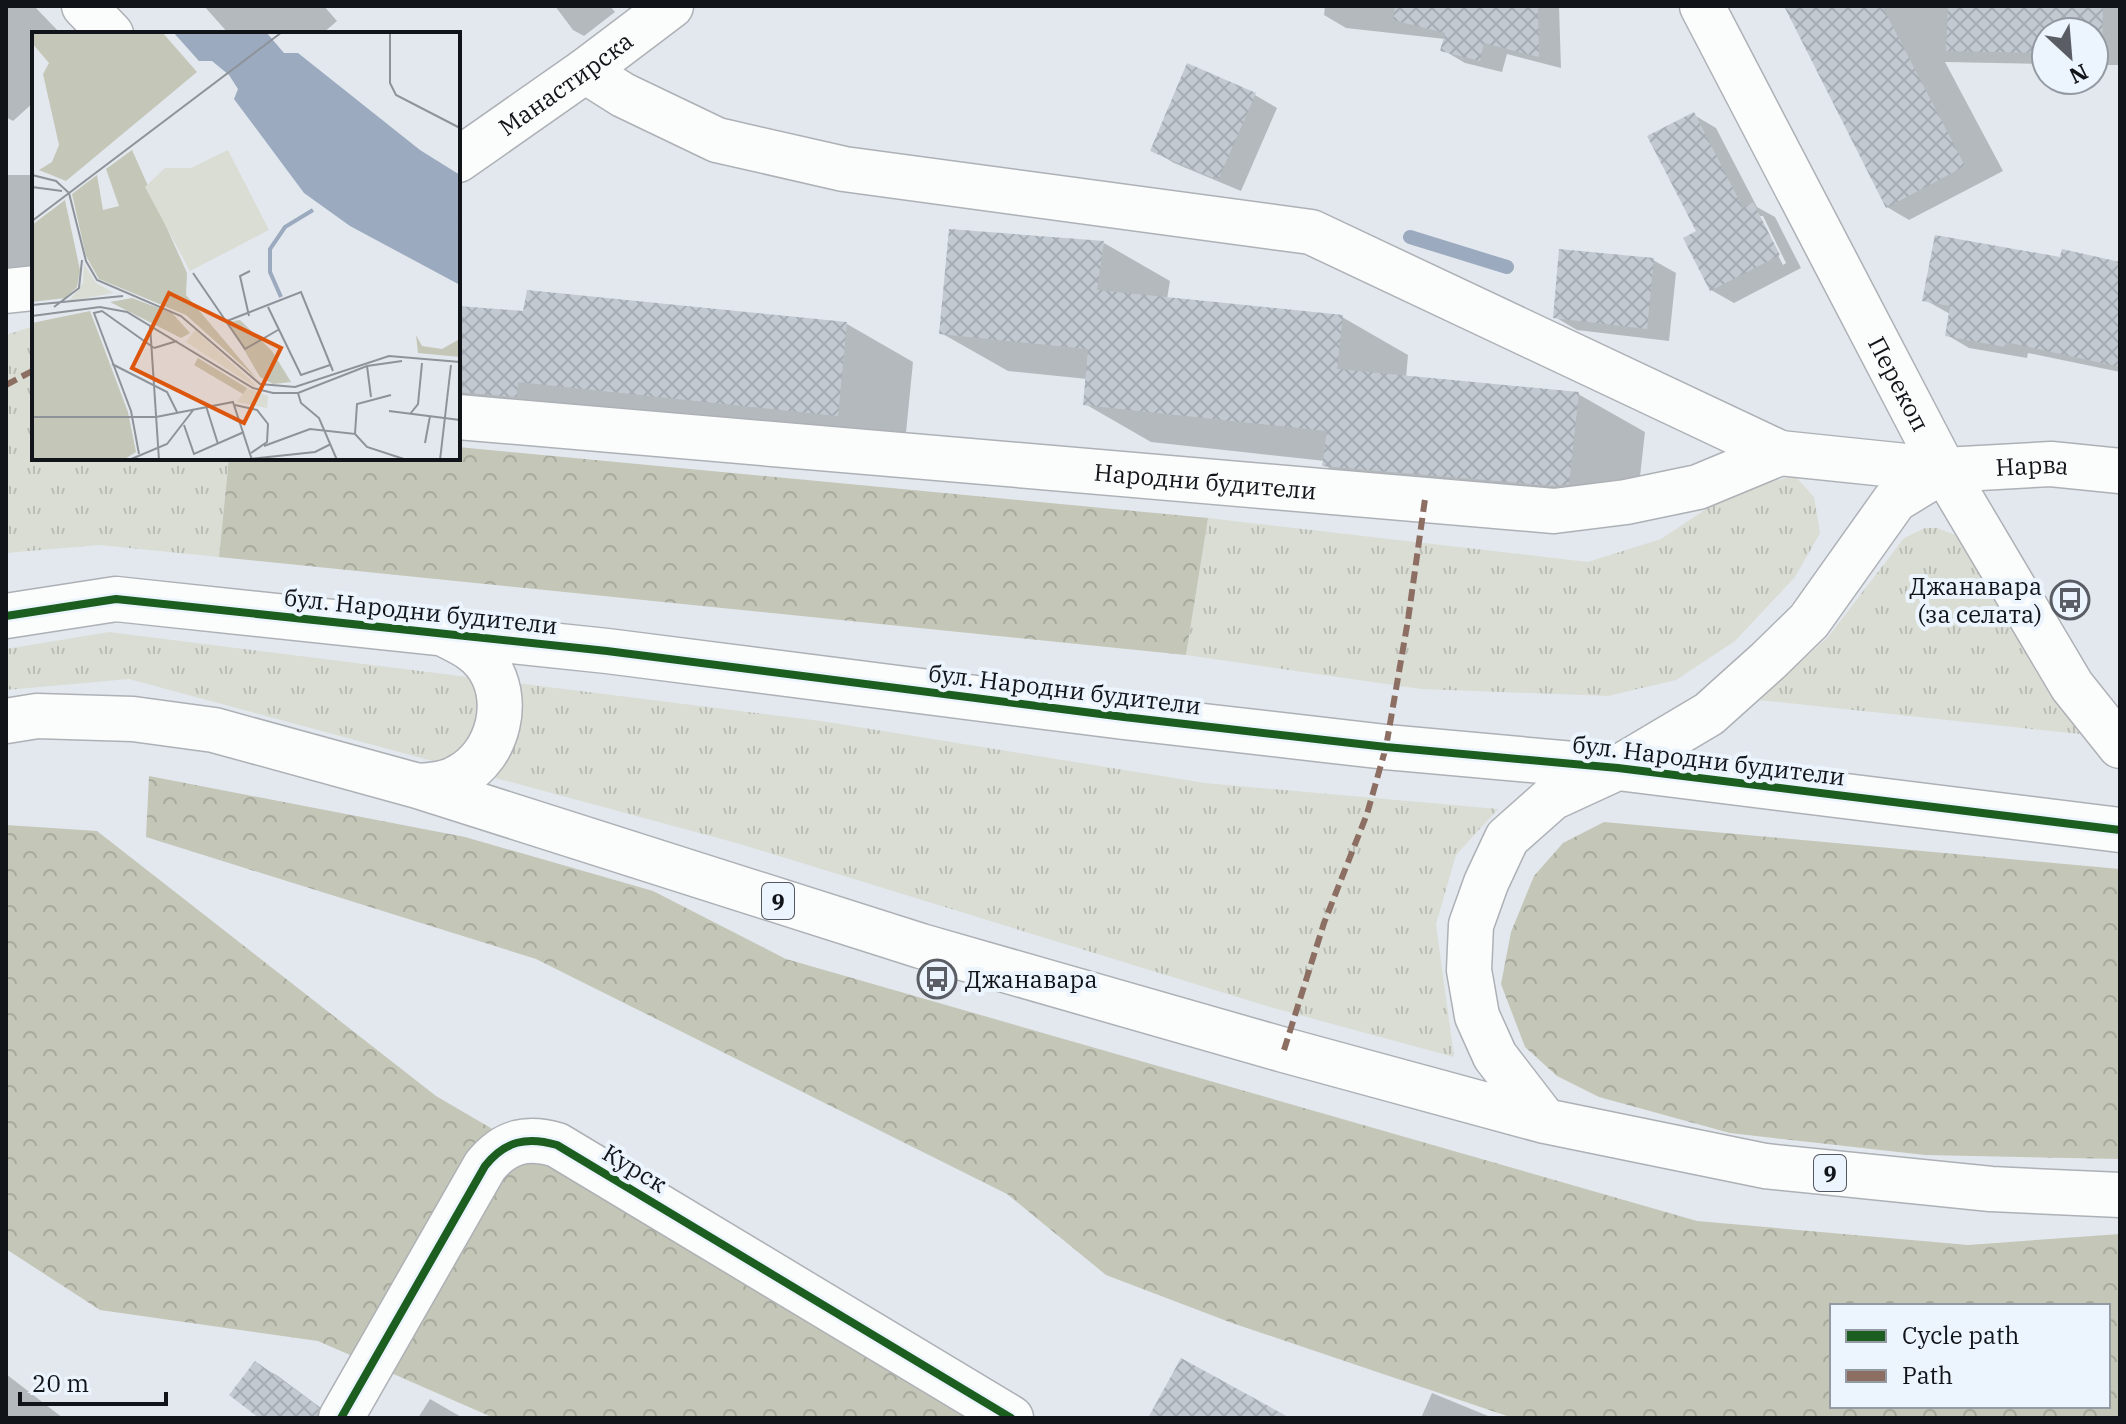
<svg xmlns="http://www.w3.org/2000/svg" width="2126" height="1424" viewBox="0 0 2126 1424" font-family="'IBM Plex Serif',serif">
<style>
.grass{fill:url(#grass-tufts)}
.forest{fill:url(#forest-crowns);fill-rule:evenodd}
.shadow{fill:#0003;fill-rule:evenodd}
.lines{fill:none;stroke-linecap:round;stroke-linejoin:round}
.stream{stroke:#9baabe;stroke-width:14}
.building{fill:url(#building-cross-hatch)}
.minor-casing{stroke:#adb1b6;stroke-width:47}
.major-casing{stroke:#adb1b6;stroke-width:47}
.minor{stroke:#fbfcfc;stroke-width:44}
.major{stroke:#fbfcfc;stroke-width:44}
.quiet{stroke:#8d6e63;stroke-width:6;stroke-dasharray:12 6;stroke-linecap:butt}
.cycleway-casing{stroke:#ecf4fe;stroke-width:13}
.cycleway{stroke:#1b5e20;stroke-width:8}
.labels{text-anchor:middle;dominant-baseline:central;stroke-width:8;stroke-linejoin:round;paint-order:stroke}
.shield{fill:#ecf4fe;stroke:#53575e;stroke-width:2}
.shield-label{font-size:22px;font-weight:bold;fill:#111419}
.street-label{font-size:24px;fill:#111419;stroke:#ecf4fe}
.poi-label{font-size:24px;fill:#111419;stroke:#ecf4fe;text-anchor:end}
.inset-river{fill:none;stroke:#9baabe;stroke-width:4}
.inset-road{fill:none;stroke:#8e9399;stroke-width:2}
.view{fill:#dd560d;fill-opacity:0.15;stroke:#dd560d;stroke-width:4}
.inset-edge{fill:none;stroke:#111419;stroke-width:4}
</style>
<defs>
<pattern id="grass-tufts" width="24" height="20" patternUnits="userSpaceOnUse" patternTransform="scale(2)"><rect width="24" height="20" fill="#daddd4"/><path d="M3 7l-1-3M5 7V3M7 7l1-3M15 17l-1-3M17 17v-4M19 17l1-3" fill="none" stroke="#babdb5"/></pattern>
<pattern id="forest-crowns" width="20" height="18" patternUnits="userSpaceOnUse" patternTransform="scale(2)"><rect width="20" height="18" fill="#c4c6b7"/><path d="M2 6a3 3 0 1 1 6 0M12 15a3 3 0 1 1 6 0" fill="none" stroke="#a7a99d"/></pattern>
<pattern id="building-cross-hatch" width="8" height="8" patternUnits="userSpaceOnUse" patternTransform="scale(2)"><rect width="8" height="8" fill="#c2c9d1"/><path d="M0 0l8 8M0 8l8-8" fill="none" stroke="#a6acb3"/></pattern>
</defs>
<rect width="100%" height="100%" fill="#e2e8ee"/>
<!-- grass -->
<path class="grass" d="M34,326V458H229L219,557L99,545L6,553V335Z
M1795,476L1814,497L1820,533L1795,577L1735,641L1676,680L1608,696L1421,689L1186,655L1208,518L1588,562L1661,539L1733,491Z
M1925,528H1937L1961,537L2080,734L1758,700L1828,637L1904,538Z
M109,632L821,721L1205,783L1498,809L1456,855L1436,924L1454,1057L1270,1007L740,844L129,679L6,690V649Z"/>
<!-- forest -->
<path class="forest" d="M458,447L1208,518L1186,655L219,557L229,458H458Z
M149,776L465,837L653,891L786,959L1697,1221L1968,1245L2120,1234V1418H1513L1232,1323L1106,1275L1007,1194L536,959L146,837ZM1832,1306H2108V1406H1832Z
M1604,822L2120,869V1159L1925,1155L1730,1133L1599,1097L1557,1076L1525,1047L1501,984L1511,932L1534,876L1563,843Z
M6,825L97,831L436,1096L987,1418H494L318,1341L100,1310L6,1249Z"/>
<!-- shadow -->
<path class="shadow" d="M6,6H34L61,34H34V102L13,121L6,117Z
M204,6H324L337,21L322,34H229Z
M555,6H610L615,12L584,36L573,30Z
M1325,6H1559L1561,68L1507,54L1502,72L1465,63L1443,50L1445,39L1346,28L1324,15Z
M1786,6H2120V65H2094V32H2046V64L1945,62L2003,171L1909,220L1887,207Z
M1255,95L1277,108L1241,191L1174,163L1152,150Z
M1694,115L1716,128L1757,207L1775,217L1801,268L1734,303L1711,290L1699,232ZM1758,216H1763L1786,263L1783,265Z
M6,175H34V267H6Z
M1104,243L1170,281L1167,299L1342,317L1408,355L1406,378L1578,394L1645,432L1635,521L1390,503L1324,465L1325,461L1151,442L1085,404L1087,379L1008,371L941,333Z
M1653,260L1676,273L1669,341L1577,330L1555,317Z
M2061,260L2120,264V372L2028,353L2027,358L1969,348L1947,335L1950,314L1925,300Z
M458,308L525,313L847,324L913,362L904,453L458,432Z
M255,1363L278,1376L329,1414L326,1418H263Z
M6,1374L63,1418H6Z
M1432,1393L1493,1418H1421Z
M430,1399L463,1418H418Z"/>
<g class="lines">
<!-- stream -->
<path class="stream" d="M1410,237L1507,267"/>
</g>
<!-- building -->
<path class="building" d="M1395,6H1538L1539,57L1484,43L1480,61L1440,51L1445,33L1393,20Z
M1784,6H1882L1965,166L1886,208Z
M1948,6H2103L2102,54H2094V32H2046V53L1946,51Z
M1187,63L1256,93L1218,180L1150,151Z
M1694,112L1743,208L1753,202L1780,255L1710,291L1683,238L1696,231L1647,136Z
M949,229L1104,241L1097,290L1343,315L1337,369L1579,392L1569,484L1554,486L1322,466L1327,431L1083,405L1088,349L939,334Z
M1935,235L2060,257L2062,249L2120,262V367L2006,342L2005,347L1945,336L1950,306L1922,301Z
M1559,249L1654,258L1647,329L1553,318Z
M527,290L847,322L838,416L518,382L517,397L458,392V306L523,311Z
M1181,1358L1290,1418H1148Z
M255,1361L319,1407L316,1418H259L229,1395Z"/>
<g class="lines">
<!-- minor casing -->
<g class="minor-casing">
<g id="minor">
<path d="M84,6L111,34"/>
<path id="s1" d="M1702,6L1944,470L2072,686L2120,746"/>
<path d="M585,71L623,95L717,140L844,169L1311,232L1780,453"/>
<path id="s2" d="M458,160L585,71L671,6"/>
<path d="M6,291L34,288"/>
<path id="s3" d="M458,417L1554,511L1626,502L1698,487L1780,453L1944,470L2051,464L2120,471"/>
<path d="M1618,768L1709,714L1768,661L1809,621L1895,500L1944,470"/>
<path d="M341,1418L485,1166C505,1141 527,1136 557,1145L1011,1418"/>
</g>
</g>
<!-- major casing -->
<g class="major-casing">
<path id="major" d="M6,616L116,599L607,651L1124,717L1386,747L1618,768L2120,830
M6,721L37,716L133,719L214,730L418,786L921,946L1284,1050L1545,1121L1765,1166L1991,1189L2120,1195
M418,786C432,785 448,784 460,776C499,755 513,697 485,662C474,648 459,642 444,634
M1545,1121L1495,1056L1477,1016L1469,970L1471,925L1486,883L1507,838L1552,798L1615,769"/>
</g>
<!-- minor -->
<use href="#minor" class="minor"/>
<!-- major -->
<use href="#major" class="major"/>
<!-- quiet -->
<path class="quiet" d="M6,385L34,370
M1284,1050L1324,923L1367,814L1386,747L1408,620L1425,499"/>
<!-- cycleway casing -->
<g class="cycleway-casing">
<path id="cycleway" d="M6,616L116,599L607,651L1124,717L1386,747L1618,768L2120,830
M341,1418L485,1166C505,1141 527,1136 557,1145L1011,1418"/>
</g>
<!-- cycleway -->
<use href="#cycleway" class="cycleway"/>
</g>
<!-- icons -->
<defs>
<g id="bus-ring" transform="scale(2)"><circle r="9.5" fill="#ecf4fe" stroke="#5a5e64" stroke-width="1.5"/><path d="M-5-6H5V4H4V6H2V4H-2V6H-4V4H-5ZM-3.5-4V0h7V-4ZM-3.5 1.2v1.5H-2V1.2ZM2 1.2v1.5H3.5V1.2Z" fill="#5a5e64"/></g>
</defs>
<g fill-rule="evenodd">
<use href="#bus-ring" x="2070" y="600"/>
<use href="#bus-ring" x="937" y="979"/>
</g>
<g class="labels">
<!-- shield labels -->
<g class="shield">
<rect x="762" y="883" width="32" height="36" rx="6"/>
<rect x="1814" y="1155" width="32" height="36" rx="6"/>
</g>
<g class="shield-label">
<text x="778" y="901">9</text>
<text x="1830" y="1173">9</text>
</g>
<!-- street labels -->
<g class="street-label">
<text stroke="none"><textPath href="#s2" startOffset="132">Манастирска</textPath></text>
<text stroke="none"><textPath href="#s1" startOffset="426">Перекоп</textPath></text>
<text stroke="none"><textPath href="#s3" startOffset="1588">Нарва</textPath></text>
<text stroke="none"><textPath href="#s3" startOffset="750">Народни будители</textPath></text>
<text transform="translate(421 611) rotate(6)">бул. Народни будители</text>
<text transform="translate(1065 689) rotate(7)">бул. Народни будители</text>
<text transform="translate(1709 760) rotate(7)">бул. Народни будители</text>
<text transform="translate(635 1168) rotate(31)">Курск</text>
</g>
<!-- poi labels -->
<g class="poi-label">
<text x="2042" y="586">Джанавара<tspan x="2042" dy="28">(за селата)</tspan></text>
<text x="965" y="979" text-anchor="start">Джанавара</text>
</g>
</g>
<!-- overview -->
<g transform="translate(32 32)">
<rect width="428" height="428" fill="#e2e8ee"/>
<path d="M52,232L64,251L82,261L37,269L51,251ZM163,298L223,352V355L154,310ZM215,356L236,364L235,376L205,370Z" fill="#daddd4"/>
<path d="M0,0H130L165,40L34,149L7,138L20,130L27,113L11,42L17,31L0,11ZM100,118L155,241L154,263L224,346L154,283L67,247L54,224L40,162L65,143L71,178L87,174L74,137ZM33,168L48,238L45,255L33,266L0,270V193ZM100,266L140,281L158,301L149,306L78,270ZM58,279L96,380L104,420L91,428H0V291ZM208,288L240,319L259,350L241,352L228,345L196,290ZM384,303L390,314L410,317L426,308L428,325L386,321ZM166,326L215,356L211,362L162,333Z" fill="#c4c6b7"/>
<path d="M196,118L237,198L158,239L113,155L133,136H159Z" fill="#daddd4"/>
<path d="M141,0H234L252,21H266L388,118L428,143V253L318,194L272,161L202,67L206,57L197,43L180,29H167Z" fill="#9baabe"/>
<path class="inset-river" d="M184,0L207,27M197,0L216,23M227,22L284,90L402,178L428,184M220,28L279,96L397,186L428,194M214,35L273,104L393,195L428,204M249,265L238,240V217L253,195L281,178"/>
<path class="inset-road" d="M358,0V51L364,63L428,96M0,143L24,149L37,161L54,229L65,248L149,284L228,352L263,355L357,324L428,330M0,155L30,159M0,189L250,0M161,241L213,317L246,298M0,273L91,264M22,275L47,256L50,228M236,275L269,343L298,333M0,284L68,275L95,280L221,356L241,361H266L335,334L370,329M217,284L208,244L218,239M195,289L269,260L301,339M118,293L127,428M122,316L145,309M80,332L135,360L145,380M335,334L339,365M266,361L269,371L287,386L305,428M203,373L225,378L236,392L235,410L219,421M174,374L186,412M357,379L428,388M378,382L386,372L390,331M0,385H124L201,370L220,428M152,393L162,422L212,400M323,402L335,415L375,428M393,411L398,384M232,414L278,397L323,402L325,372L359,363M107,422L99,379L62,281L70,279L122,316M97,428L135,412L162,377M207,428L283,420L299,412M408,428L419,333"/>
<path class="view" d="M137,261L249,316L212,391L100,336Z"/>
<rect width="428" height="428" class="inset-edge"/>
</g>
<!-- border -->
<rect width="2126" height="1424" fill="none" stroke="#111419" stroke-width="16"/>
<!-- legend -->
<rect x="1830" y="1304" width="280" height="104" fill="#ecf4fe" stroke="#949aa2" stroke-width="2"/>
<rect x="1846" y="1330" width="40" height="12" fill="#1b5e20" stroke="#949aa2" stroke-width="2"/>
<text x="1902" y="1344" font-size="24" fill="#111419">Cycle path</text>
<rect x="1846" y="1370" width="40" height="12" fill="#8d6e63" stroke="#949aa2" stroke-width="2"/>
<text x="1902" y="1384" font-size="24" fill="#111419">Path</text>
<!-- north arrow -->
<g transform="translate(2070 56) rotate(154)"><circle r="38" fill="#ecf4fe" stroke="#949aa2" stroke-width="2"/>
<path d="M0-6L14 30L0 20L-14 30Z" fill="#5a5e64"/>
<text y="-12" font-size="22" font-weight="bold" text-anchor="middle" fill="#111419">N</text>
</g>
<!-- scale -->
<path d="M20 1392v12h146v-12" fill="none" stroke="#111419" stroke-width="4"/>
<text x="32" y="1392" font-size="24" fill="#111419" stroke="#ecf4fe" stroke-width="6" paint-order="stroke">20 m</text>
</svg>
